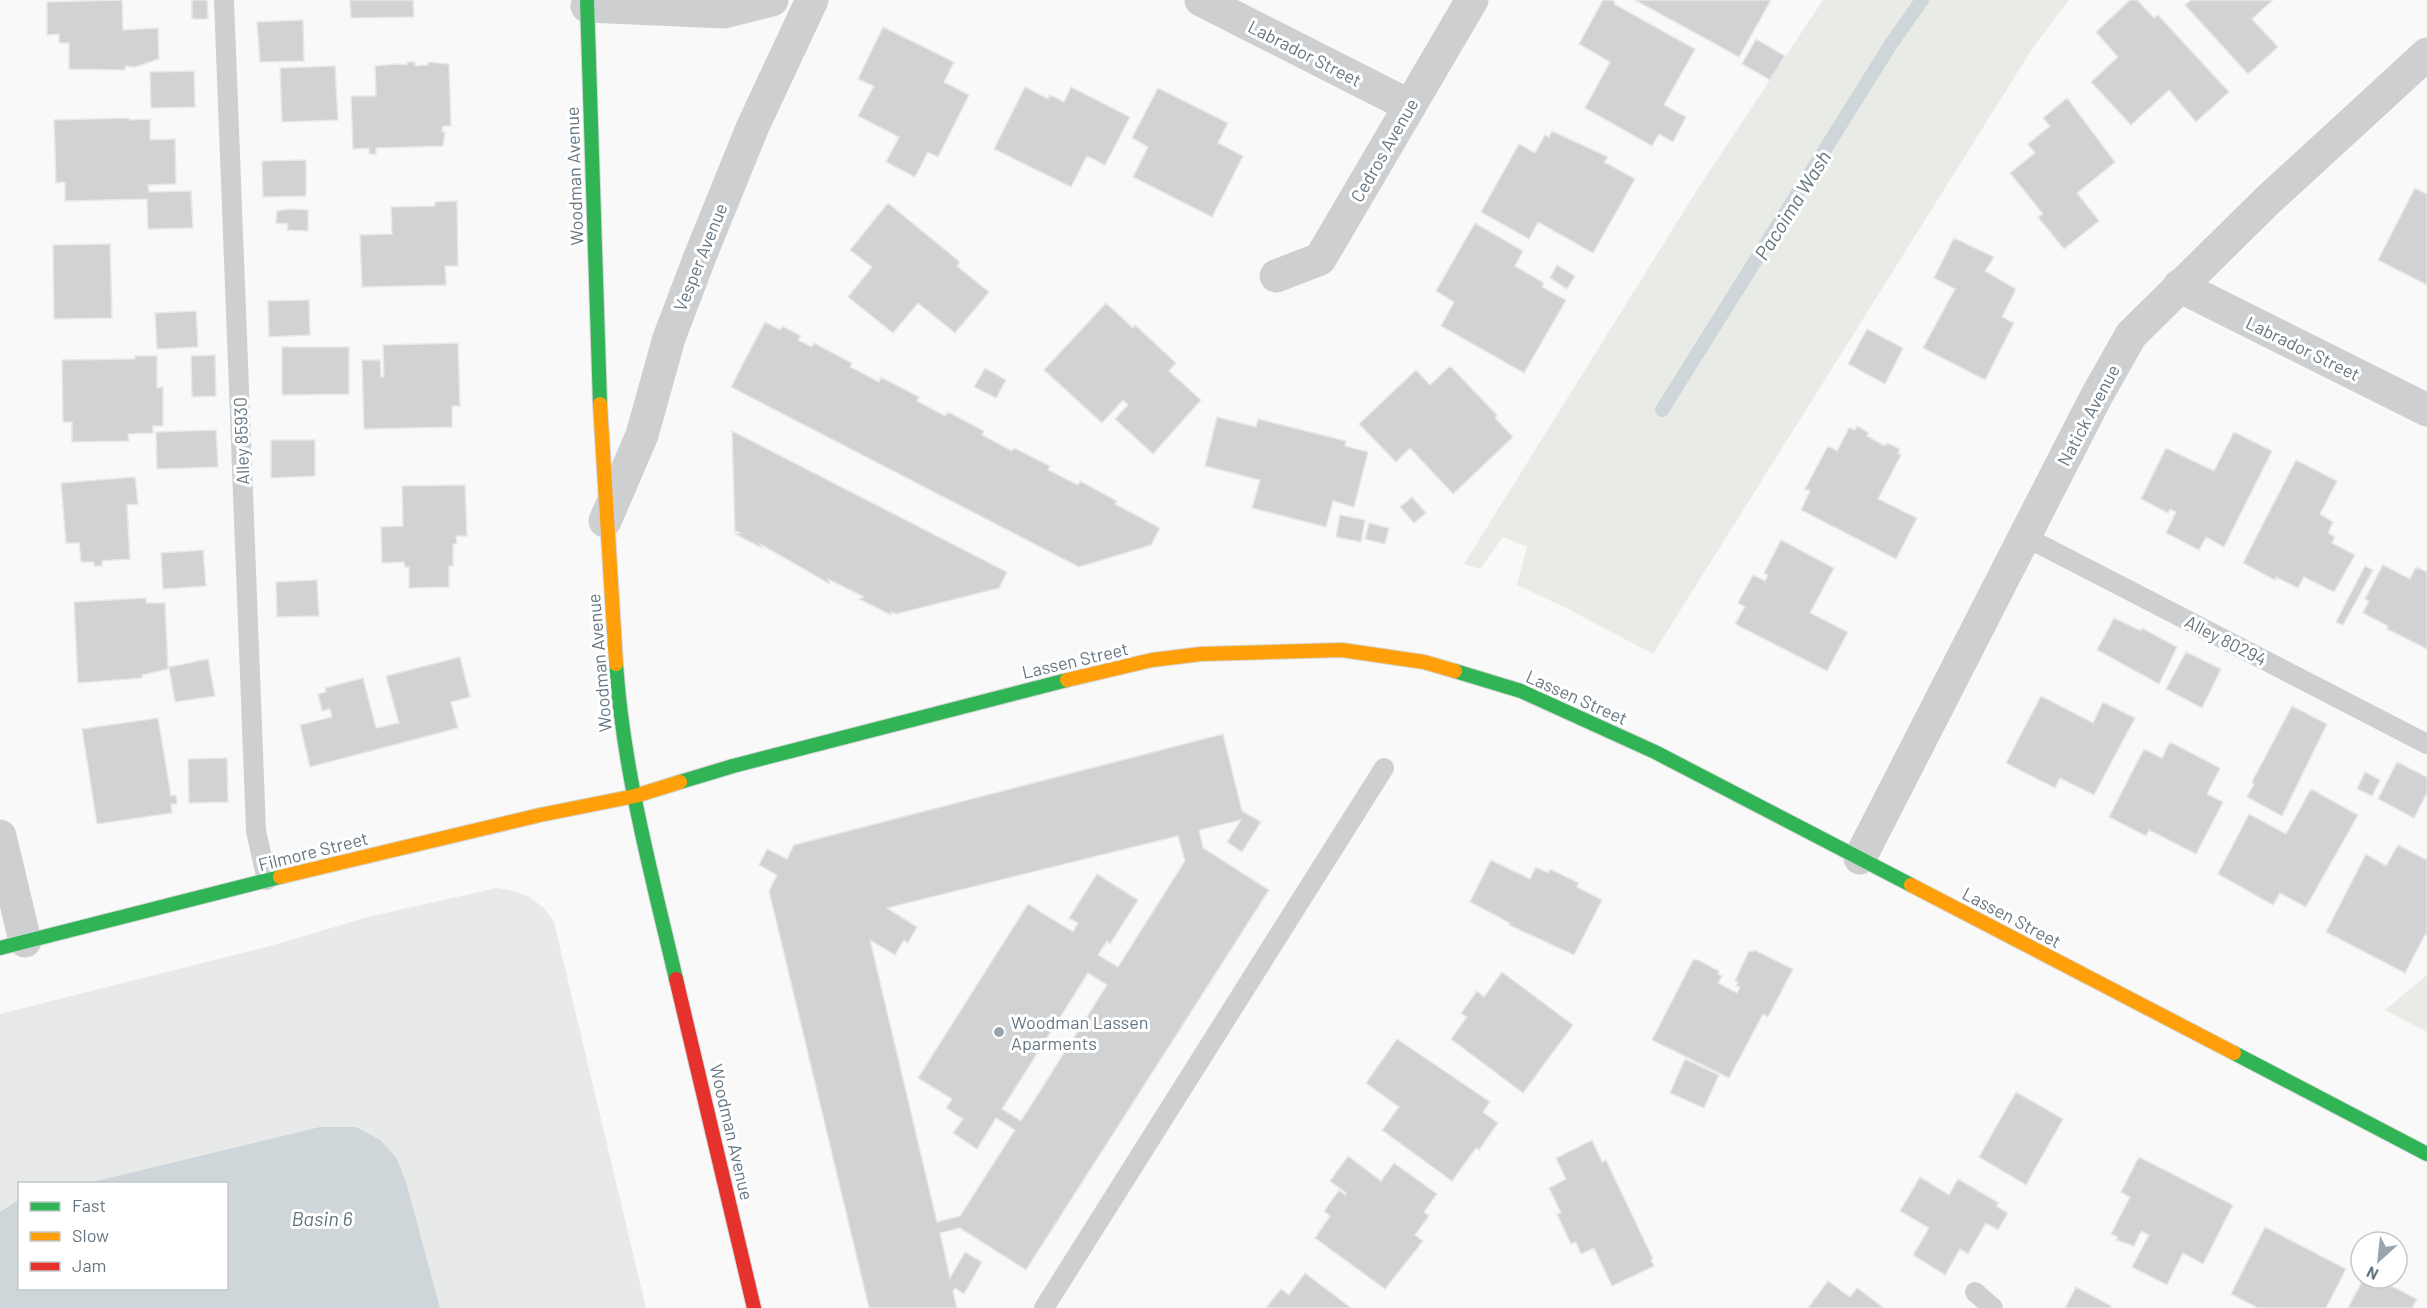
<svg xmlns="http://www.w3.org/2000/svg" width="2427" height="1308" viewBox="0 0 2427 1308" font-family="Barlow,sans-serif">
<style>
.built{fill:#e8e9e9;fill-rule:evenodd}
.green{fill:#e8ebe6}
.water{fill:#ced6d9}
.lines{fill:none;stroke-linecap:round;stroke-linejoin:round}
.stream{stroke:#ced6d9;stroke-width:14}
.building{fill:#d0d2d3;stroke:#e8e8e8;stroke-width:1.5;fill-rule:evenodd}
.fast-casing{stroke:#d5d6d7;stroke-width:16}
.slow-casing{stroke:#d5d6d7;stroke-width:16}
.jam-casing{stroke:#d5d6d7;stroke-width:16}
.lane{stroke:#cecfd0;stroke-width:20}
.street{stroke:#cecfd0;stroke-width:33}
.fast{stroke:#30b455;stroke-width:14}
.slow{stroke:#ff9f0a;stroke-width:14}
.jam{stroke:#e5322d;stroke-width:14}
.poi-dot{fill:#99a4ac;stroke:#fff;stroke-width:2}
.labels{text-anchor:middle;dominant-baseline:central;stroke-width:6;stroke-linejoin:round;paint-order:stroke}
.street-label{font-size:18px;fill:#657683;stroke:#fff}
.poi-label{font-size:18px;fill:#657683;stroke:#fff;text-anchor:start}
.water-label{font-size:20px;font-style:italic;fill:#60757c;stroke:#fff}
</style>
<rect width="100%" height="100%" fill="#f9f9f9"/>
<!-- built -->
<path class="built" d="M497,888L514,891L529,897L544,908L554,922L646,1308H0V1014L270,946L372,916ZM20,1184H226V1288H20Z"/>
<!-- green -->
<path class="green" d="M1823,0H2069L2034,46L1653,654L1566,608L1517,585L1527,547L1503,537L1480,569L1464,564L1699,187Z
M2427,975V1032L2385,1010Z"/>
<!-- water -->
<path class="water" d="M320,1127H356L380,1140L396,1157L406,1182L440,1308H0V1212L19,1200L20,1288H226V1184L88,1183Z"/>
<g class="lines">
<!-- stream -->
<path class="stream" d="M1662,410L1891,44L1922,0"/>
</g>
<!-- building -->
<path class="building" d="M122,0L123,30L158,28L159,59L135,67L125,66V70L69,69V43H59V34L47,35V2Z
M192,0H207L208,19H192Z
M350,0H413L414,17L351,18Z
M1603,0H1612L1615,2L1614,4L1695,49L1664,105L1686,117L1673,142L1659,134L1652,146L1585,108L1610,62L1579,44Z
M1635,0H1771L1739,57Z
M2130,0H2137L2154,18L2158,15L2229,92L2196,122L2169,90L2131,125L2091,82L2118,57L2096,32Z
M2191,0H2273L2252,19L2278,47L2248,74L2185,5Z
M303,20L304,61L260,62L257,22Z
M883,27L954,62L944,82L969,95L938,157L928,152L915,177L886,162L899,137L858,116L874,86L858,79Z
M1756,39L1785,56L1770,80L1742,64Z
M407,62H415V66L428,65V62L449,64L451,126H443L442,132H445L443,146L376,148V154H369V148L353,149L351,96H376L375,66L396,64L407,65Z
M335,66L338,120L282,122L280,68Z
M194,71L195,107L151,108L150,72Z
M1025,87L1048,99L1050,95L1064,102L1071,87L1130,117L1105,165L1087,156L1071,187L994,149Z
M1158,88L1228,123L1218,143L1243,156L1212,217L1133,177L1148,147L1132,138Z
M2067,98L2115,162L2077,193L2099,221L2064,249L2038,217L2043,214L2010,173L2035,153L2028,144L2050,126L2043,118Z
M129,118V120L150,119V140L175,139L176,184L148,185L149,192L191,191L193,228L148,229L147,199L65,201V182L56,183L54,120Z
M1552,131L1608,157L1604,162L1635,179L1593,253L1538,222L1529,239L1481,212L1519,144L1535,153L1545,135L1549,137Z
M306,160V196L263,197L262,161Z
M2415,188L2427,194V285L2378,260Z
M457,201L458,266H445L446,285L362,287L360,235L392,234L391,207L435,206V202Z
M888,203L960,262L957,266L989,292L955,333L918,303L893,333L848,297L872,267L850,250Z
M288,209L308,210V231L287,230L288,224L276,223L277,211Z
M1475,223L1523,251L1515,266L1544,283L1542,287L1566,300L1524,373L1441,326L1454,302L1436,291Z
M1954,238L1994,257L1985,271L2016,289L2002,317L2014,323L1985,380L1923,348L1955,289L1934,278Z
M110,244L112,318L54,319L53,245Z
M1557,265L1575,276L1567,289L1550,278Z
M309,300L310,335L269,337L268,301Z
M1106,303L1133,328L1135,325L1176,363L1169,371L1201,400L1153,454L1115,419L1128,405L1123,400L1102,423L1044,370Z
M196,311L198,347L157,349L155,313Z
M765,322L780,330L782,326L801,336L798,340L812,347L814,343L852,363L850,367L879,382L881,377L919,397L917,401L945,416L948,412L984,431L982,435L1012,451L1014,448L1050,466L1048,470L1078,485L1080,481L1117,501L1115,504L1160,528L1151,545L1079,567L731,387Z
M1867,329L1903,348L1885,384L1848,364Z
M458,343L460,406H452V427L364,429L362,360H380L381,377H384L383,345Z
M282,347H349V394L282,395Z
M215,355L216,396L192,397L191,356Z
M135,356H157V388L163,387V426H153V433L128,434L129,441L72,442V422H63L62,360L135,359Z
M1450,366L1497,415L1495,418L1513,437L1453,494L1410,448L1396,462L1359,424L1416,370L1430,385Z
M985,368L1006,380L996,398L974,387Z
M1217,417L1256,427L1258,419L1346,441L1345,446L1368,452L1354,507L1333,501L1326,527L1252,508L1260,480L1205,466Z
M1857,426L1869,433L1867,436L1885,446L1887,443L1900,449L1898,453L1901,455L1878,499L1917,518L1896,559L1801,510L1810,491L1805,489L1828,446L1837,451L1849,428L1855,430Z
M216,430L218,467L157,469L156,432Z
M732,431L1007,572L999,588L896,614L891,612V615L859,599L864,597L828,579L830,584L760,544L762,548L735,534L740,533L735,531Z
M2234,432L2272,451L2224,547L2206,537L2199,550L2166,533L2176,512L2170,509L2168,513L2141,499L2166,448L2214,471Z
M271,440H315V476L271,478Z
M2296,460L2337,481L2320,514L2333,522L2328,533L2335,537L2332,543L2355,555L2334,592L2304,577L2298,588L2276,577L2275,580L2243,563Z
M135,477L138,504L127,505L130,559L102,561V566H94V562H81L79,543H66L61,483Z
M465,485L467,536H456L457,544H453V566H449V587L409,588V567H405L404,562L382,563L381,527L403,526L402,486Z
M1412,497L1426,513L1414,523L1400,507Z
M1340,515L1365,520L1361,542L1336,537Z
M1369,523L1389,528L1385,544L1365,539Z
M1781,540L1834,568L1810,613L1848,632L1827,671L1735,624L1745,607L1738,603L1753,575L1765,581L1768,575L1764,573Z
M203,550L206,586L163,589L161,553Z
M2383,565L2410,579L2416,567L2427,572V649L2387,629L2388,626L2363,613L2369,601L2365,599Z
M2365,566L2373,570L2343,625L2336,622Z
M317,580L319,616L277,617L276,582Z
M146,598V603H165L168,669L142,675V678L78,683L74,602Z
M2114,618L2141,631L2142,628L2177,647L2159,684L2097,650Z
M2186,652L2221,669L2202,708L2166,689Z
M460,657L470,697L451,702L458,728L310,767L300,725L332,717L330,709L322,711L318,694L326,692L325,688L363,678L376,728L399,723L386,676Z
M208,659L215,696L175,702L169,667Z
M2041,696L2093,723L2103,702L2135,718L2094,795L2060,778L2055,788L2006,763Z
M2292,706L2327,724L2282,816L2247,797L2254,784L2252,782Z
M158,718L171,796L176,795L177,804H171L172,813L97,824L82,729Z
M1223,734L1242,811L1261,822L1242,852L1227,842L1241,820L1199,830L1203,848L1269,890L1026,1270L960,1228L940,1233L950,1278L965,1252L982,1262L964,1294L955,1288L953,1292L957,1308H869L769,891L777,875L759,865L767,849L787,859L794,845ZM1178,836L1185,861L1118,967L1098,955L1107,941L1110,944L1138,900L1097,874L1069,918L1078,923L1073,932L1028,904L918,1078L952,1099L946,1108L963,1119L953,1133L977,1149L996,1118L1015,1130L960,1216L937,1222L870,940L895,955L904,940L908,943L917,927L887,908ZM1088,973L1107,985L1021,1121L1002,1109Z
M2170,742L2220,768L2207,794L2223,802L2196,854L2149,830L2146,836L2109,817L2144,749L2162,758Z
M227,758L228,802L189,803L188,759Z
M2397,762L2427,777V793L2414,818L2378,799Z
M2365,772L2380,780L2372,796L2357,789Z
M2311,789L2358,815L2306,907L2280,893L2273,905L2218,874L2249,814L2286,834Z
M2398,845L2427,860V935H2425L2405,973L2326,932L2366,854L2386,866Z
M1491,860L1530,879L1536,867L1548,873L1550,869L1579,883L1577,887L1602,900L1574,955L1509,925L1510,923L1470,902Z
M1754,950L1793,969L1768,1017L1763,1014L1729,1078L1652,1040L1693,960H1698L1719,971L1718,974L1722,976L1718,983L1737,993L1740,987L1736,986L1738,982L1735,981L1749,951L1753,952Z
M1502,972L1573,1025L1523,1093L1451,1039L1467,1017L1461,1013L1477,991L1484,997Z
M1397,1039L1490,1102L1483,1112L1498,1123L1479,1150L1476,1148L1452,1181L1382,1130L1399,1107L1366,1083Z
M1685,1059L1719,1075L1704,1108L1670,1093Z
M2016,1092L2063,1119L2026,1185L1979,1157Z
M1592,1140L1602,1162L1606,1160L1653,1259L1651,1260L1654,1266L1612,1286L1594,1248L1581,1254L1576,1242L1571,1244L1557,1214L1561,1213L1549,1188L1566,1179L1556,1158Z
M1348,1156L1381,1181L1394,1163L1437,1194L1424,1212L1429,1216L1415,1235L1423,1241L1385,1289L1315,1238L1330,1216L1324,1211L1339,1190L1345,1195L1346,1193L1330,1181Z
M2139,1157L2233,1205L2203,1264L2183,1253L2167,1285L2132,1267L2149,1235L2141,1231L2134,1246L2116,1240L2118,1237L2111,1234L2130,1197L2121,1192Z
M1920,1177L1949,1195L1958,1179L1999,1203L1996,1206L2008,1213L1998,1230L1986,1223L1968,1254L1960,1249L1945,1275L1913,1255L1929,1228L1900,1211Z
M2265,1227L2346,1269L2326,1308H2258L2231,1294Z
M1305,1273L1351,1308H1266L1281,1289L1289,1295Z
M2364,1278H2376L2417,1299L2412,1308H2348Z
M1828,1281L1850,1297L1857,1288L1884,1308H1808Z
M2076,1287L2111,1306L2110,1308H2065Z"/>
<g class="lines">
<!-- fast casing -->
<g class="fast-casing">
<path id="fast" d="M587,0L600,404
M616,664C623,770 652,876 676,979
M1455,671L1521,691L1655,752L1911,885
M680,782L733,766L1067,680
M0,948L280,877
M2234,1053L2427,1154"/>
</g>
<!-- slow casing -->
<g class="slow-casing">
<path id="slow" d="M600,404L616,664
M1067,680L1152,660L1201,654L1342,650L1424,662L1455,671
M280,877L540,815L635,796L680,782
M1911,885L2234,1053"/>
</g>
<!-- jam casing -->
<g class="jam-casing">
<path id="jam" d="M676,979L754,1308"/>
</g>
<!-- lane -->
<path class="lane" d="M224,0L256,831L267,880
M2024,536L2427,744
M1975,1292L1993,1308
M1044,1308L1384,768"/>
<!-- street -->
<path class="street" d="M1201,0L1410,106
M587,6L724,12L772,0
M1276,276L1320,259L1472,0
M2179,286L2427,410
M605,521L642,435L669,338L701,254L753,126L812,0
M0,836L25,941
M1860,858L2096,397L2131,335L2267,201L2427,54"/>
<!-- fast -->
<use href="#fast" class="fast"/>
<!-- slow -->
<use href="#slow" class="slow"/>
<!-- jam -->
<use href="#jam" class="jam"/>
</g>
<!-- markers -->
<circle class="poi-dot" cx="999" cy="1032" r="6"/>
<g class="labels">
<!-- street labels -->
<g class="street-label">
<text transform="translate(1305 53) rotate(27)">Labrador Street</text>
<text transform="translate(1384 150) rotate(-60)">Cedros Avenue</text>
<text transform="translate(574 176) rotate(-92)">Woodman Avenue</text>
<text transform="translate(700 257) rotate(-68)">Vesper Avenue</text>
<text transform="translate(2303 348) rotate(26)">Labrador Street</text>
<text transform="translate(2088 415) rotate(-62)">Natick Avenue</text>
<text transform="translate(241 441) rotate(-92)">Alley 85930</text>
<text transform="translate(2226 640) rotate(27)">Alley 80294</text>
<text transform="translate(1075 660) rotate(-13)">Lassen Street</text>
<text transform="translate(599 663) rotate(-95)">Woodman Avenue</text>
<text transform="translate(1577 697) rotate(24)">Lassen Street</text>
<text transform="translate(313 851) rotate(-14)">Filmore Street</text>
<text transform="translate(2012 917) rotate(28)">Lassen Street</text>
<text transform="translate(732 1132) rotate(77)">Woodman Avenue</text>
</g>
<!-- poi labels -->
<g class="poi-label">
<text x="1011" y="1022">Woodman Lassen<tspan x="1011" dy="21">Aparments</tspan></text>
</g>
<!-- water labels -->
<g class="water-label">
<text transform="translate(1792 205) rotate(-58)">Pacoima Wash</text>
<text x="322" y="1218">Basin 6</text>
</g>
</g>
<!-- legend -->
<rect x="18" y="1182" width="210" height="108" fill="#ffffff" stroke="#c1c8cd" stroke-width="1.5"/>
<rect x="30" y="1202" width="30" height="9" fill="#30b455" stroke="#c1c8cd" stroke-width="1.5"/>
<text x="72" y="1212" font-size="18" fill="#657683">Fast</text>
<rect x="30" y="1232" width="30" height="9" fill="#ff9f0a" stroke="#c1c8cd" stroke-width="1.5"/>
<text x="72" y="1242" font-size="18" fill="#657683">Slow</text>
<rect x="30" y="1262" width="30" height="9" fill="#e5322d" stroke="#c1c8cd" stroke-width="1.5"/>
<text x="72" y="1272" font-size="18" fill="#657683">Jam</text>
<!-- north arrow -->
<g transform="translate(2379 1260) rotate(207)"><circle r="28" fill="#ffffff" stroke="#c1c8cd" stroke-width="1.5"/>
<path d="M0-4.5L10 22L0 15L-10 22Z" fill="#99a4ac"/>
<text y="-9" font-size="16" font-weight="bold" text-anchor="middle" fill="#657683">N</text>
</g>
</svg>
